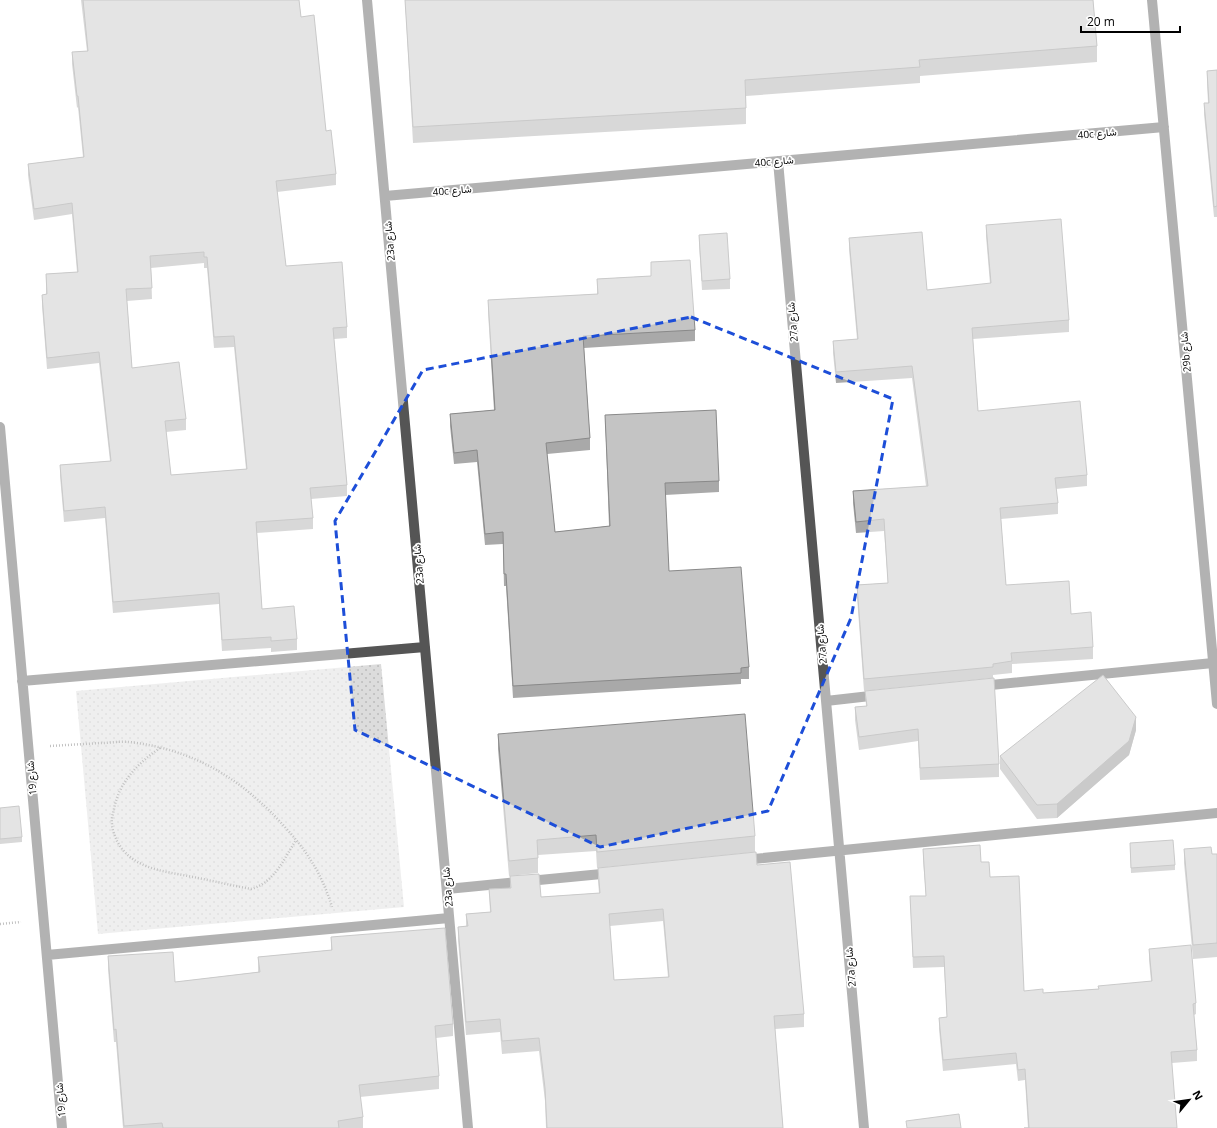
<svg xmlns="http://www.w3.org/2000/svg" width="1217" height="1128" viewBox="0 0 1217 1128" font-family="'Open Sans',Vazirmatn,sans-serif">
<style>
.grass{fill:url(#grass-dots)}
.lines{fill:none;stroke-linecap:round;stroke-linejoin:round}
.path{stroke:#777;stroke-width:2.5;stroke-dasharray:1 2;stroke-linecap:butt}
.minor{stroke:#555;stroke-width:10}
.wall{fill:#a9a9a9;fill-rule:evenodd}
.shaded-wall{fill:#898989}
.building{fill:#c4c4c4;stroke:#898989;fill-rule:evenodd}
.marked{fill:none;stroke:#1d4ed8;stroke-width:3;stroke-dasharray:8 5;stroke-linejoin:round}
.labels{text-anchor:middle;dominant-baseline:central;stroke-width:3.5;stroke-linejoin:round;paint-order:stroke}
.street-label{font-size:10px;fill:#000;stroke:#fff}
</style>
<defs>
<pattern id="grass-dots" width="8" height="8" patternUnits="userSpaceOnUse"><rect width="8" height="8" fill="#dcdcdc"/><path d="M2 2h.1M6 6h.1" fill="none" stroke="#bbb" stroke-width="1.8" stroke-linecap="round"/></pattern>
</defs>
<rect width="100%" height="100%" fill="#fff"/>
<!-- grass -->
<path class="grass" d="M381,664L404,907L98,934L76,691Z"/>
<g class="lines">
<!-- path -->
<path class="path" d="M50,746C67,745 84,744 101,743C110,743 120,741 129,742C193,749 242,779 284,826C307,851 322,874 332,907
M160,748C138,763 119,782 114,809C113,814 111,819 112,824C112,830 115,836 117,841C131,868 162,871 188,876C209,880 230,885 251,889C274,883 284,859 296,840
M0,924L21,922"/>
<!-- minor -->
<path class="minor" d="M367,0L468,1128
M1152,0L1217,704
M778,161L864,1128
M385,196L1164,127
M0,427L62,1128
M22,681L425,647
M981,686L1213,663
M826,701L879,695
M743,860L1217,813
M447,889L612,873
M47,955L449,918"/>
</g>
<!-- wall -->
<path class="wall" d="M81,0H299L301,17L336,174V185L277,192L286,266L347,327V338L334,339L347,485V496L311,499L313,518V529L257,533L262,609L297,639V650L271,652V648L222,651L219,604L113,613L105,518L64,522L60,476V465L110,461L99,363L47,369L42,306V295L46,294V274L77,272L72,214L34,220L28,175V164L83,157L78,107L77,108L72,64V52L87,51ZM204,263V268H207L214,348L234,347L246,469L171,475L166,432L186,430V419L132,368L127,301L152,299L151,268Z
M405,0H1093L1097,46V62L920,76V83L746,96V124L413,143Z
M1217,70V217H1214L1204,114V103H1208L1207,82V71Z
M986,225L1069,320V332L973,339L978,411L1087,475V486L1056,489L1058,503V514L1001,519L1006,585L1071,614L1093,647V659L1012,664V673L993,675V678L864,691L857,597V585L888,583L884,531L856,533L853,503V491L926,486L912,378L836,383L833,353V341L857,339L849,249V238L927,290L990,284L986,236Z
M699,235L730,279V289L702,290L699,244Z
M651,262L695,330V341L584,348L590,438V450L547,454L555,532L609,526L605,415L719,481V492L665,495L669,571L749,667V679H741V684L513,698L506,586H504L503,544L485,545L477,462L454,464L450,426V414L494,410L488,312V300L597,294V279L651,276Z
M865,691L999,764V777L920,780L918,741L859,750L855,720V707L866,706Z
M1136,730L1129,755L1057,818L1037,819L1000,769V756Z
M498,734L755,836V852L597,868L596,851L538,855V873L509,876L498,749Z
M0,808L22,837V842L0,844Z
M1130,847L1175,865V870L1131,873Z
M923,849L981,862L990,877L1024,991L1043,993L1098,989L1151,981L1149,960V949L1196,1003V1014L1194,1015L1197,1050V1061L1172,1063L1028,1128L1025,1080L1018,1081L1016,1064L943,1071L939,1029V1018L947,1017L944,967L913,968L910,896H926L923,860Z
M1184,849L1212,854H1217V957L1193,959L1184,863Z
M757,865L804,1014V1027L775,1029L783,1128H546L545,1101L539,1051L502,1054L500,1032L466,1035L458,940V927L466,926V914L490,912L489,889L510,888V876L541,897L599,893L598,881V868ZM663,921L668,977L614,980L610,926Z
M331,937L453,1024V1036L436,1038L439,1076V1089L360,1097L363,1117V1128H123L116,1042H114L108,969V956L175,982L258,972V957L331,950Z"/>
<!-- shaded-wall -->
<path class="shaded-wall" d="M1136,717V730L1129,755L1057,818V804Z"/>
<!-- building -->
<path class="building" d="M83,0H299L301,17L314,15L326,131L331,130L336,174L276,181L286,266L342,262L347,327L333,328L347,485L310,488L313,518L256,522L262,609L294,606L297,639L271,641V637L222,640L219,593L113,602L105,507L64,511L60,465L111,461L99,352L47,358L42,295L47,294L46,274L78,272L72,203L34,209L28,164L84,157L78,96H77L72,52L88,51ZM204,252V257H207L214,337L234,336L247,469L171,475L165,421L186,419L179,362L132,368L126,289L152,288L150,256Z
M405,0H1093L1097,46L919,60L920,67L745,80L746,108L413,127Z
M1217,70V206L1214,207L1204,103H1209L1207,71Z
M1061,219L1069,320L972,328L978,411L1080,401L1087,475L1055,478L1058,503L1000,508L1006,585L1069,581L1071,614L1091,612L1093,647L1011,653L1012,661L993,664V667L864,679L857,585L888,583L884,519L856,522L853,491L928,486L912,366L836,372L833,341L858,339L849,238L922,232L927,290L991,283L986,225Z
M727,233L730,279L702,281L699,235Z
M690,260L695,330L583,336L590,438L546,443L555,532L610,526L605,415L716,410L719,481L665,483L669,571L741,567L749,667L741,668V673L513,686L506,574H504L503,532L485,534L477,450L454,453L450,414L495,410L488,300L598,294L597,279L651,276V262Z
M1103,675L1136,717L1129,741L1057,804L1037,805L1000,756Z
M994,678L999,764L920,768L918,729L859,737L855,707L867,706L865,691Z
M745,714L755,836L597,852L596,835L537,840L538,858L509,861L498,734Z
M19,806L22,837L0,839V808Z
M1173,840L1175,865L1131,868L1130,843Z
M980,845L981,862H989L990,877L1019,876L1024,991L1043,989V993L1099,989L1098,986L1152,981L1149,949L1191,945L1196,1003L1193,1004L1197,1050L1171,1052L1177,1128H1024H1029L1025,1069L1018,1070L1016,1053L943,1060L939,1018L947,1017L944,956L913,957L910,896H926L923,849Z
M1211,847L1212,854H1217V943L1193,945L1184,849Z
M756,852L757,865L790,862L804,1014L774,1016L783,1128H547L545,1088L539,1038L502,1041L500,1019L466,1022L458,927L468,926L466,914L491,912L489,889L511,888L510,876L539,874L541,897L600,893L598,868ZM663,909L669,977L614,980L609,914Z
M445,928L453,1024L435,1026L439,1076L359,1085L363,1117L338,1121L339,1128H163L162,1123L124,1126L116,1029L114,1030L108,956L173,952L175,982L260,972L258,957L332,950L331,937Z
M959,1114L961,1128H907L906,1121Z"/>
<!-- marked area -->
<path d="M0 0H1217V1128H0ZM691,317L893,399L851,618L768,811L600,847L355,730L335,521L423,370Z" fill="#fff" fill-opacity=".55" fill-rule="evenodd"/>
<path class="marked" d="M691,317L893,399L851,618L768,811L600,847L355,730L335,521L423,370Z"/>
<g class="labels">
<!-- street labels -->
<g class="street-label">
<text transform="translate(1097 133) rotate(-5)">40c شارع</text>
<text transform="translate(774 161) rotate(-5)">40c شارع</text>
<text transform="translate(452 190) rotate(-5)">40c شارع</text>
<text transform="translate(389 241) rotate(-95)">23a شارع</text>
<text transform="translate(792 322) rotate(-95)">27a شارع</text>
<text transform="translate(1185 352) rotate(-95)">29b شارع</text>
<text transform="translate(418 564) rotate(-95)">23a شارع</text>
<text transform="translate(821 644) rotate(-95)">27a شارع</text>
<text transform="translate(31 778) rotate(-95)">شارع 19</text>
<text transform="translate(447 887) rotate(-95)">23a شارع</text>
<text transform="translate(850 967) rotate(-95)">27a شارع</text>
<text transform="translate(60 1100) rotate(-95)">شارع 19</text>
</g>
</g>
<!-- north arrow -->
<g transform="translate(1189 1100) rotate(61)" stroke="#ffffff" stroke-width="3" paint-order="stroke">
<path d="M0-3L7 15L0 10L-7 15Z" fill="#000000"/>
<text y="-6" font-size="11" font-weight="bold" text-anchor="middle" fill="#000000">N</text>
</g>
<!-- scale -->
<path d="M1081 26v6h99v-6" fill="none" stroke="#000000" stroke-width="2"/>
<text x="1087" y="26" font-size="12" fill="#000000" stroke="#ffffff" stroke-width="3" paint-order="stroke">20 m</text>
</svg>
